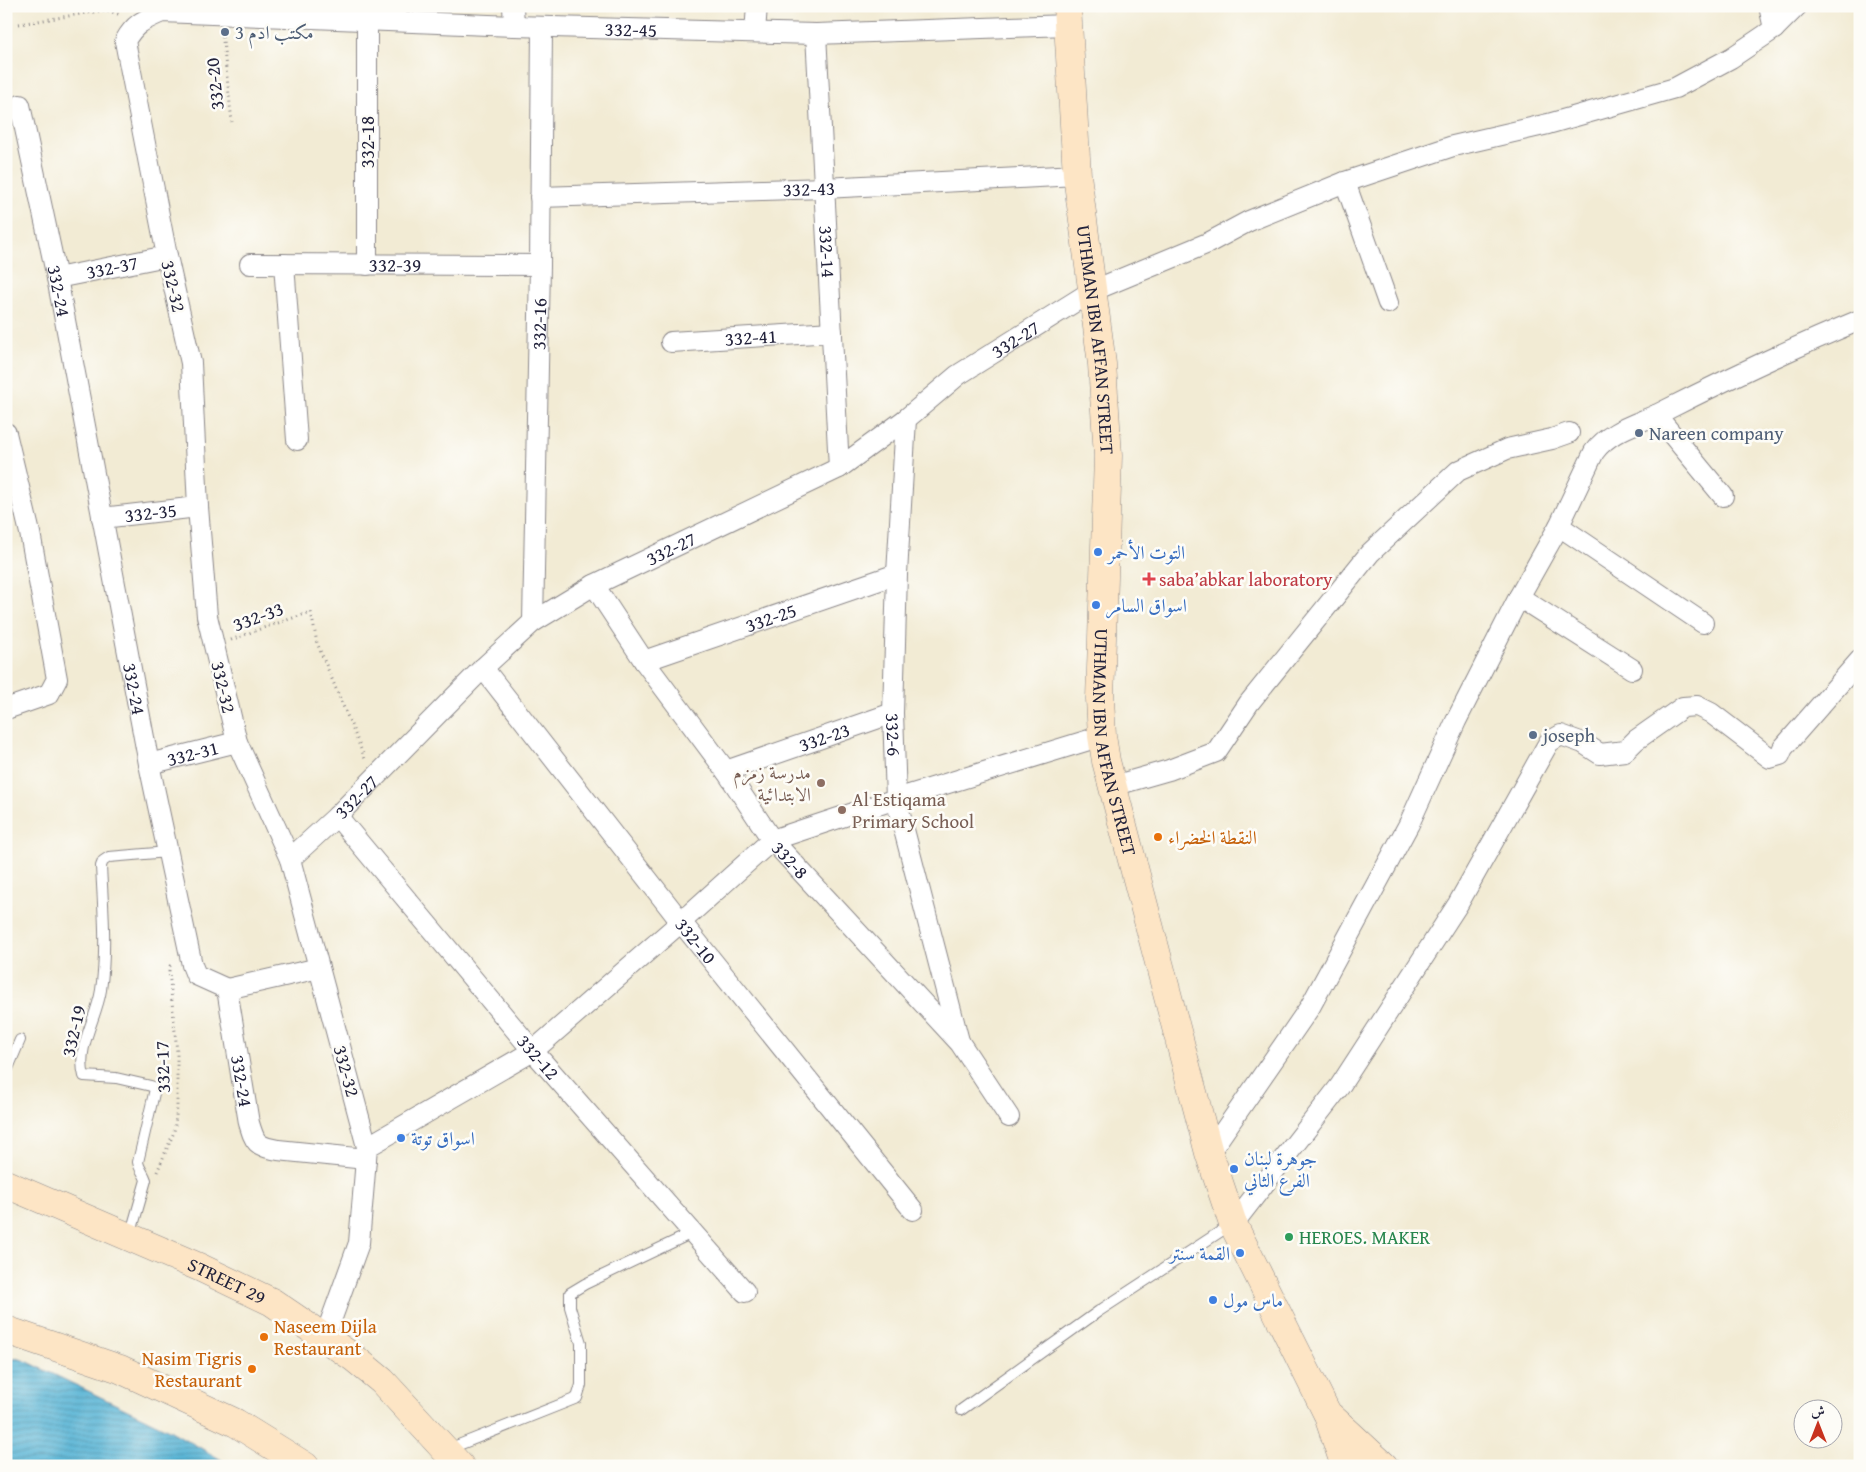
<svg xmlns="http://www.w3.org/2000/svg" width="1866" height="1472" viewBox="0 0 1866 1472" font-family="'Gentium Book Plus',Amiri,serif">
<style>
.water{fill:url(#water-rules);stroke:#3c6b88}
.lines{fill:none;stroke-linecap:round;stroke-linejoin:round}
.lane-casing{stroke:#8a8688;stroke-width:12}
.street-casing{stroke:#8a8688;stroke-width:22}
.secondary-casing{stroke:#8a8688;stroke-width:29}
.path{stroke:#8a8688;stroke-width:3;stroke-dasharray:1 4;stroke-linecap:butt}
.lane{stroke:#fff;stroke-width:10}
.street{stroke:#fff;stroke-width:20}
.secondary{stroke:#fde5c5;stroke-width:28}
.service-dot{fill:#5c6f8a;stroke:#fdfcf7;stroke-width:2}
.shop-dot{fill:#3f7fe0;stroke:#fdfcf7;stroke-width:2}
.health-dot{fill:#e0444e;stroke:#fdfcf7;stroke-width:2}
.education-dot{fill:#8d6e63;stroke:#fdfcf7;stroke-width:2}
.food-dot{fill:#e8710a;stroke:#fdfcf7;stroke-width:2}
.leisure-dot{fill:#2e9e5b;stroke:#fdfcf7;stroke-width:2}
.labels{text-anchor:middle;dominant-baseline:central;stroke-width:5;stroke-linejoin:round;paint-order:stroke}
.street-label{font-size:19px;fill:#22223b;stroke:#fdfcf7}
.service-label{font-size:19px;fill:#4e5e75;stroke:#fdfcf7;text-anchor:start}
.shop-label{font-size:19px;fill:#366cbe;stroke:#fdfcf7;text-anchor:start}
.health-label{font-size:19px;fill:#be3a42;stroke:#fdfcf7;text-anchor:start}
.education-label{font-size:19px;fill:#785e54;stroke:#fdfcf7;text-anchor:end}
.food-label{font-size:19px;fill:#c56008;stroke:#fdfcf7;text-anchor:start}
.leisure-label{font-size:19px;fill:#27864d;stroke:#fdfcf7;text-anchor:start}
</style>
<defs>
<pattern id="water-rules" width="6" height="5" patternUnits="userSpaceOnUse" patternTransform="scale(1.25)"><rect width="6" height="5" fill="#57b4d5"/><path d="M0 2.5h6" fill="none" stroke="#4892ae"/></pattern>
</defs>
<rect width="100%" height="100%" fill="#fdfcf7"/>
<filter id="ink" filterUnits="userSpaceOnUse"><feTurbulence type="fractalNoise" baseFrequency=".02" numOctaves="2"/><feDisplacementMap in="SourceGraphic" scale="10" xChannelSelector="R" yChannelSelector="G"/><feConvolveMatrix kernelMatrix="1 2 1 2 8 2 1 2 1" color-interpolation-filters="sRGB"/></filter>
<filter id="wash" filterUnits="userSpaceOnUse"><feTurbulence type="fractalNoise" baseFrequency=".0096" numOctaves="4" result="noise"/><feDisplacementMap in="SourceGraphic" scale="20" xChannelSelector="R" yChannelSelector="G"/><feGaussianBlur stdDeviation="1.12" result="paint"/><feColorMatrix in="noise" values="0 0 0 0 0 0 0 0 0 0 0 0 0 0 0 0 0 1.4 0 .05"/><feComposite in="paint" operator="in"/></filter>
<g filter="url(#wash)">
<rect width="100%" height="100%" fill="#f2ebd4"/>
<!-- water -->
<path class="water" d="M17,1358L28,1362L171,1431L232,1466H6V1361Z"/>
</g>
<g filter="url(#ink)">
<g class="lines">
<!-- lane casing -->
<g class="lane-casing">
<path id="lane" d="M6,1073L20,1040
M130,1236L146,1180C144,1173 139,1169 138,1162L155,1089L151,1086L116,1078L84,1076C76,1047 97,1018 101,990C107,949 103,907 101,866L103,861L109,857L168,852
M961,1410L1099,1311L1232,1224
M446,1450L577,1398L581,1385V1343L570,1307V1293L585,1284L692,1233"/>
</g>
<!-- street casing -->
<g class="street-casing">
<g id="street">
<path d="M513,6L514,26"/>
<path d="M1769,6L1774,29"/>
<path d="M367,20V265"/>
<path d="M755,32L757,6"/>
<path id="s1" d="M816,34L839,468"/>
<path id="s2" d="M20,105L57,278L149,764L192,965L196,975L227,989L249,1123C255,1143 256,1146 278,1150L366,1159"/>
<path d="M1345,182L1388,303"/>
<path id="s3" d="M540,197L824,188L1077,175"/>
<path id="s4" d="M250,264L540,265"/>
<path d="M284,264L297,440"/>
<path id="s5" d="M57,278L167,256"/>
<path id="s6" d="M671,342L832,332"/>
<path d="M1656,415L1723,496"/>
<path id="s7" d="M906,419L897,574L893,713L896,799L959,1041"/>
<path d="M6,433L30,533L57,679L49,694L6,709"/>
<path id="s8" d="M102,518L198,507"/>
<path d="M1559,526L1703,623"/>
<path id="s9" d="M594,585L644,661L726,771L772,840L960,1043L1009,1117"/>
<path d="M1519,597L1632,669"/>
<path id="s10" d="M533,622L540,265L542,27"/>
<path id="s11" d="M644,661L897,574"/>
<path id="s12" d="M483,668L681,922L913,1210"/>
<path id="s13" d="M149,764L237,742"/>
<path id="s14" d="M726,771L893,713"/>
<path d="M1113,786L1169,770L1216,752L1249,703L1370,553L1458,471L1507,449L1552,439L1569,433"/>
<path id="s15" d="M337,816L533,1051L745,1292"/>
<path id="s16" d="M290,859L337,816L483,668L533,622L594,585L839,468L906,419L958,375L1092,291L1208,243L1249,221L1345,182L1453,146L1548,124L1675,88L1731,58L1774,29L1797,6"/>
<path d="M227,989L319,968"/>
<path d="M367,1147L533,1051L681,922L772,840L896,799L1102,736"/>
<path d="M1209,1153L1310,1007L1409,824L1456,721L1519,597L1559,526L1594,452C1610,430 1638,424 1662,412C1727,379 1792,348 1860,320"/>
<path d="M1233,1224L1340,1086L1458,904L1549,742L1561,735L1583,743L1600,754L1625,751L1636,740L1683,707L1697,706L1711,713L1770,758L1780,755L1783,748L1860,660"/>
<path id="s17" d="M325,1337L359,1243L367,1147L290,859L237,742L207,616L198,507L191,363L167,256L125,41C135,23 144,20 162,12L514,26L816,34L1068,25"/>
</g>
</g>
<!-- secondary casing -->
<g class="secondary-casing">
<g id="secondary">
<path id="s18" d="M1067,6L1077,175L1102,364L1108,456L1100,699L1102,736L1106,761L1209,1153L1233,1224L1327,1413L1345,1466"/>
<path id="s19" d="M6,1184L199,1267L272,1302L354,1358L382,1381L460,1466"/>
<path d="M6,1330L120,1369L236,1423L305,1466"/>
<path d="M1330,1416L1384,1466"/>
</g>
</g>
<!-- path -->
<path class="path" d="M19,24L106,10L121,15
M222,32L232,122
M231,640L257,630L311,612L317,643L366,761
M157,1172L174,1132L177,1108V1052L169,971L170,966L173,964"/>
<!-- lane -->
<use href="#lane" class="lane"/>
<!-- street -->
<use href="#street" class="street"/>
<!-- secondary -->
<use href="#secondary" class="secondary"/>
</g>
</g>
<!-- markers -->
<g class="service-dot">
<circle cx="225" cy="32" r="5"/>
<circle cx="1639" cy="433" r="5"/>
<circle cx="1533" cy="735" r="5"/>
</g>
<g class="shop-dot">
<circle cx="1098" cy="552" r="5"/>
<circle cx="1096" cy="605" r="5"/>
<circle cx="401" cy="1138" r="5"/>
<circle cx="1234" cy="1169" r="5"/>
<circle cx="1240" cy="1253" r="5"/>
<circle cx="1213" cy="1300" r="5"/>
</g>
<path class="health-dot" d="M1146.5 571.5h5v5h5v5h-5v5h-5v-5h-5v-5h5z"/>
<g class="education-dot">
<circle cx="821" cy="783" r="5"/>
<circle cx="842" cy="810" r="5"/>
</g>
<g class="food-dot">
<circle cx="1158" cy="837" r="5"/>
<circle cx="264" cy="1337" r="5"/>
<circle cx="252" cy="1369" r="5"/>
</g>
<circle class="leisure-dot" cx="1289" cy="1237" r="5"/>
<g class="labels">
<!-- street labels -->
<g class="street-label">
<text stroke="none"><textPath href="#s17" startOffset="1852">332-45</textPath></text>
<text transform="translate(214 84) rotate(-96)">332-20</text>
<text transform="translate(367 142) rotate(-90)">332-18</text>
<text stroke="none"><textPath href="#s3" startOffset="269">332-43</textPath></text>
<text stroke="none"><textPath href="#s1" startOffset="218">332-14</textPath></text>
<text stroke="none"><textPath href="#s4" startOffset="145">332-39</textPath></text>
<text stroke="none"><textPath href="#s5" startOffset="56">332-37</textPath></text>
<text transform="translate(174 286) rotate(77)">332-32</text>
<text stroke="none"><textPath href="#s2" startOffset="190">332-24</textPath></text>
<text stroke="none"><textPath href="#s10" startOffset="298">332-16</textPath></text>
<text stroke="none"><textPath href="#s6" startOffset="80">332-41</textPath></text>
<text stroke="none"><textPath href="#s16" startOffset="901">332-27</textPath></text>
<text stroke="none"><textPath href="#s18" startOffset="335">UTHMAN IBN AFFAN STREET</textPath></text>
<text stroke="none"><textPath href="#s8" startOffset="49">332-35</textPath></text>
<text stroke="none"><textPath href="#s16" startOffset="496">332-27</textPath></text>
<text transform="translate(258 616) rotate(-20)">332-33</text>
<text stroke="none"><textPath href="#s11" startOffset="134">332-25</textPath></text>
<text transform="translate(224 687) rotate(77)">332-32</text>
<text stroke="none"><textPath href="#s2" startOffset="595">332-24</textPath></text>
<text stroke="none"><textPath href="#s7" startOffset="316">332-6</textPath></text>
<text stroke="none"><textPath href="#s14" startOffset="104">332-23</textPath></text>
<text stroke="none"><textPath href="#s18" startOffset="740">UTHMAN IBN AFFAN STREET</textPath></text>
<text stroke="none"><textPath href="#s13" startOffset="45">332-31</textPath></text>
<text stroke="none"><textPath href="#s16" startOffset="91">332-27</textPath></text>
<text stroke="none"><textPath href="#s9" startOffset="338">332-8</textPath></text>
<text stroke="none"><textPath href="#s12" startOffset="346">332-10</textPath></text>
<text transform="translate(73 1031) rotate(-77)">332-19</text>
<text stroke="none"><textPath href="#s15" startOffset="314">332-12</textPath></text>
<text transform="translate(162 1067) rotate(-92)">332-17</text>
<text transform="translate(347 1071) rotate(75)">332-32</text>
<text stroke="none"><textPath href="#s2" startOffset="1015">332-24</textPath></text>
<text stroke="none"><textPath href="#s19" startOffset="241">STREET 29</textPath></text>
</g>
<!-- service labels -->
<g class="service-label">
<text x="235" y="32">مكتب ادم 3</text>
<text x="1649" y="433">Nareen company</text>
<text x="1543" y="735">joseph</text>
</g>
<!-- shop labels -->
<g class="shop-label">
<text x="1108" y="552">التوت الأحمر</text>
<text x="1106" y="605">اسواق السامر</text>
<text x="411" y="1138">اسواق توتة</text>
<text x="1244" y="1158">جوهرة لبنان<tspan x="1244" dy="22">الفرع الثاني</tspan></text>
<text x="1230" y="1253" text-anchor="end">القمة سنتر</text>
<text x="1223" y="1300">ماس مول</text>
</g>
<!-- health labels -->
<g class="health-label">
<text x="1159" y="579">saba’abkar laboratory</text>
</g>
<!-- education labels -->
<g class="education-label">
<text x="811" y="772">مدرسة زمزم<tspan x="811" dy="22">الابتدائية</tspan></text>
<text x="852" y="799" text-anchor="start">Al Estiqama<tspan x="852" dy="22">Primary School</tspan></text>
</g>
<!-- food labels -->
<g class="food-label">
<text x="1168" y="837">النقطة الخضراء</text>
<text x="274" y="1326">Naseem Dijla<tspan x="274" dy="22">Restaurant</tspan></text>
<text x="242" y="1358" text-anchor="end">Nasim Tigris<tspan x="242" dy="22">Restaurant</tspan></text>
</g>
<!-- leisure labels -->
<g class="leisure-label">
<text x="1299" y="1237">HEROES. MAKER</text>
</g>
</g>
<!-- margin -->
<rect width="1866" height="1472" fill="none" stroke="#fdfcf7" stroke-width="25"/>
<!-- north arrow -->
<g transform="translate(1818 1424)"><circle r="24" fill="#fdfcf7" stroke="#a5a5ac"/>
<path d="M0-4L9 19L0 12L-9 19Z" fill="#c8321e"/>
<text y="-8" font-size="14" font-weight="bold" text-anchor="middle" fill="#22223b">ش</text>
</g>
</svg>
